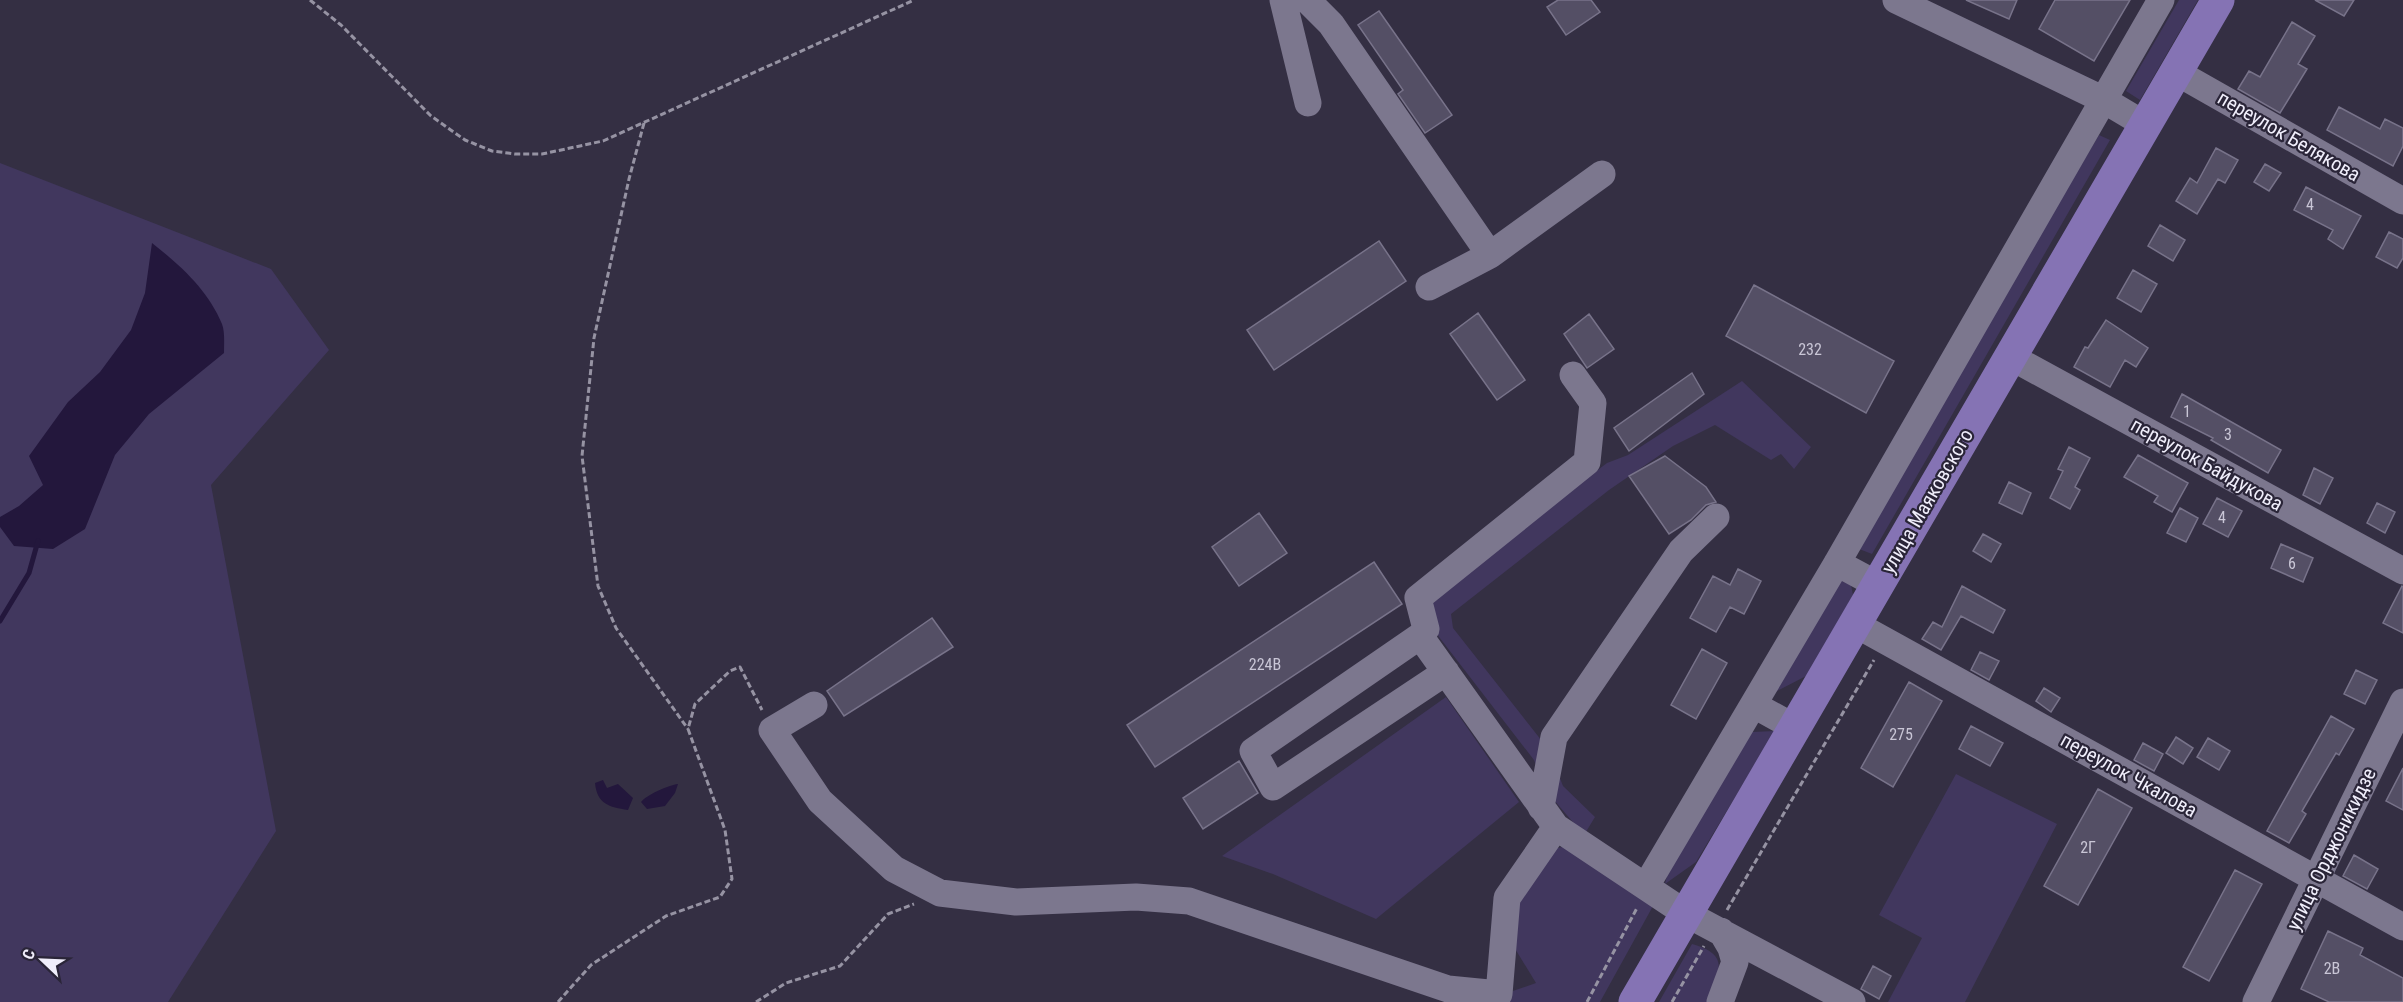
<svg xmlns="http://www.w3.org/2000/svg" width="2403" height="1002" viewBox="0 0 2403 1002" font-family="'Roboto Condensed',sans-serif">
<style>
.green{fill:#41375e}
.water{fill:#23173c}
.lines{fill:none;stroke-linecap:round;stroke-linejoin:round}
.stream{stroke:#23173c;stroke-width:5}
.building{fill:#544f65;stroke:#78738a;stroke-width:1.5}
.path{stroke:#9693a3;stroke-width:3;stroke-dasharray:6 3;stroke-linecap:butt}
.minor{stroke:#7c778e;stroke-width:27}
.major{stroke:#8573b4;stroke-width:33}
.labels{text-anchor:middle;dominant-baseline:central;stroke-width:4.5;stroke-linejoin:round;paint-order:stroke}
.number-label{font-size:16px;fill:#c9c6d6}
.street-label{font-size:20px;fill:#f0eefb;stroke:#2a2538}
</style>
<rect width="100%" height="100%" fill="#342f43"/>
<!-- green -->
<path class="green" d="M2179,0H2198L2140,100L2126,91Z
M2099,135L2110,140L1872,554L1854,547Z
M0,163L271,269L329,350L211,485L276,831L168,1002H0Z
M1742,381L1811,447L1794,469L1781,454L1771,460L1715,425L1673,446L1609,490L1451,614L1453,628L1549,750L1563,786L1595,817L1584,835L1547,792L1534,760L1436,633L1432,603L1465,571L1607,463L1628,455Z
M1839,580L1851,585L1853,595L1808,675L1773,693Z
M1446,697L1519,802L1376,919L1273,874L1222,856Z
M1775,731L1696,862L1665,884L1669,867L1752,732Z
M1956,774L2057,824L1965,1002H1888L1922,938L1879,915Z
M1567,846L1653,906L1600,1002H1506L1510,992L1536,983L1514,947L1510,916L1548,850Z
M1692,944C1731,955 1719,971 1708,1002H1659Z"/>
<!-- water -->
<path class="water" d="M152,243C180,265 208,290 222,324C225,332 224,344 224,353L149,414L115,455L85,529L53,549L14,546L0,527V517L19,506L43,485L29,456L68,402L100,372L131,330L145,293Z
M603,780L607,788L618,784L633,798L628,810C609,807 597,804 595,783Z
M678,784L675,793L665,806L647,809L641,802C646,795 669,785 678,784Z"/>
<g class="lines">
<!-- stream -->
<path class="stream" d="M0,621L29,573L38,541"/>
</g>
<!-- building -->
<path class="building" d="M1558,0H1591L1600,12L1566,35L1547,7Z
M1966,0H2017L2009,19Z
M2055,0H2130L2094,61L2039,29Z
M2315,0H2354L2344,16Z
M1379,11L1452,115L1425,133L1398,94L1403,90L1358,25Z
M2292,22L2315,36L2298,64L2307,69L2280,113L2238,89L2249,71L2260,77Z
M2339,107L2380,129L2385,119L2403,128V146L2393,166L2327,130Z
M2216,148L2238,160L2225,183L2218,179L2197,214L2176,201L2190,178L2197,183Z
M2265,164L2281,173L2269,191L2254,182Z
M2306,187L2361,216L2343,249L2328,239L2333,230L2294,210Z
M2160,225L2185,240L2173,261L2148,246Z
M2389,232L2403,239V258L2397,268L2376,257Z
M1379,241L1406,281L1274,370L1247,330Z
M2133,270L2157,284L2141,312L2117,298Z
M1754,285L1894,361L1866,413L1726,336Z
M1478,313L1525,380L1497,400L1450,334Z
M1589,314L1614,349L1587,368L1564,334Z
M2106,320L2148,348L2136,367L2125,360L2110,387L2074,367L2085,347L2088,348Z
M1692,373L1704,394L1629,451L1614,428Z
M2182,394L2281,450L2268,473L2211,440L2213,438L2171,417Z
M2069,447L2090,458L2075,487L2080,490L2070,509L2050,498L2063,471L2058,469Z
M2138,455L2188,483L2172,512L2154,502L2158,496L2124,477Z
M1665,456L1706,487L1716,502L1706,505L1691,520L1669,534L1629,476Z
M2314,468L2333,478L2320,504L2303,495Z
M2009,482L2031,493L2022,514L1999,503Z
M2217,498L2242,511L2228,537L2203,524Z
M2377,503L2395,512L2385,533L2367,523Z
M2180,508L2198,518L2186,542L2167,533Z
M1259,513L1287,553L1239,586L1212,547Z
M1983,534L2001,544L1991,562L1973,551Z
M2281,544L2313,558L2303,582L2271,568Z
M1374,562L1402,604L1155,767L1127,725Z
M1738,569L1761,581L1744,614L1730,607L1716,632L1690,618L1713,576L1730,585Z
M1962,586L2005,610L1993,633L1961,616L1941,650L1922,639L1933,622L1942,627Z
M2402,586L2403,587V633L2383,623Z
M932,618L953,647L844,716L827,691Z
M1702,649L1727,663L1696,719L1671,705Z
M1980,652L1999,661L1989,680L1971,670Z
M2356,670L2377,680L2365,704L2344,694Z
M1909,682L1942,701L1893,787L1861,768Z
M2044,688L2060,698L2051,712L2036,701Z
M2331,716L2354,729L2339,755L2336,753L2302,811L2306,814L2289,843L2267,831Z
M1971,726L2003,743L1990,766L1959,749Z
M2176,737L2193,748L2183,764L2166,753Z
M2208,738L2230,751L2219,770L2197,757Z
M2143,743L2163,754L2154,771L2134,760Z
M1239,761L1258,793L1203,829L1183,798Z
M2403,768V810L2386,801Z
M2098,789L2132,808L2078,905L2044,886Z
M2354,855L2378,869L2367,889L2343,876Z
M2235,870L2262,884L2209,981L2183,967Z
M2328,931L2363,948L2360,955L2403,978V1002H2329L2301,989Z
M1873,966L1891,976L1879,999L1861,989Z"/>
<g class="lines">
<!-- path -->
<path class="path" d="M310,0L341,25L431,116L465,140L492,151L515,154H542L603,141L914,0
M644,123L629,179L594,338L582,456L598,586L616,628L688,729
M1727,910L1874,660
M558,1002L591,965L666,916L720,897L732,879L725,830L688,729L695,704L730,671L740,667L762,710
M756,1002L786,983L840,966L888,914L914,904
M1587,1002L1637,908
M1672,1002L1704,946"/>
<!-- minor -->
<path class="minor" d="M1283,0L1308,103
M1307,0L1331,24L1490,255L1602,174
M1896,0L2102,99L2144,124
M2176,72L2403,201
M1429,287L1490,255
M2011,357L2403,571
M1837,563L1878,585
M1855,624L2403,927
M1420,636L1426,629L1418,598L1587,462L1593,403L1573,375
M1446,672L1273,787L1253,751L1420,636L1556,827L1685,913L1852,1002
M814,705L772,730L820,801L894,869L940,893L1016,902L1136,897L1189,901L1448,989L1499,994L1507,898L1556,827
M1754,705L1794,727
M1541,807L1554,737L1681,551L1716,517
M1646,886L1837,563L2161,0
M1720,1002L1735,962L1731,948L1721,931
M2256,1002L2403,702"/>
<!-- major -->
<path class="major" d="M1635,1002L2218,0"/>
</g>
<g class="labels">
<!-- number labels -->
<g class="number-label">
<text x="2310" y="204">4</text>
<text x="1810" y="349">232</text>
<text x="2187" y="411">1</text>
<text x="2228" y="434">3</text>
<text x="2222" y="517">4</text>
<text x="2292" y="563">6</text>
<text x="1265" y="664">224В</text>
<text x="1901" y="734">275</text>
<text x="2088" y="847">2Г</text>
<text x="2332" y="968">2В</text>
</g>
<!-- street labels -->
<g class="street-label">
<text transform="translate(2289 136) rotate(30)">переулок Белякова</text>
<text transform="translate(2207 464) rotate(29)">переулок Байдукова</text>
<text transform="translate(1927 501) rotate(-60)">улица Маяковского</text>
<text transform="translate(2129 775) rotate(29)">переулок Чкалова</text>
<text transform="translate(2331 849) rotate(-64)">улица Орджоникидзе</text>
</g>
</g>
<!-- north arrow -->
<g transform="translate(42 960) rotate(293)" stroke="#2a2538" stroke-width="4.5" paint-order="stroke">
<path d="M0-4.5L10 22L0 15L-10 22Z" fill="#f0eefb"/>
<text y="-9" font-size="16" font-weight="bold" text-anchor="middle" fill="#f0eefb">С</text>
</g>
</svg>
